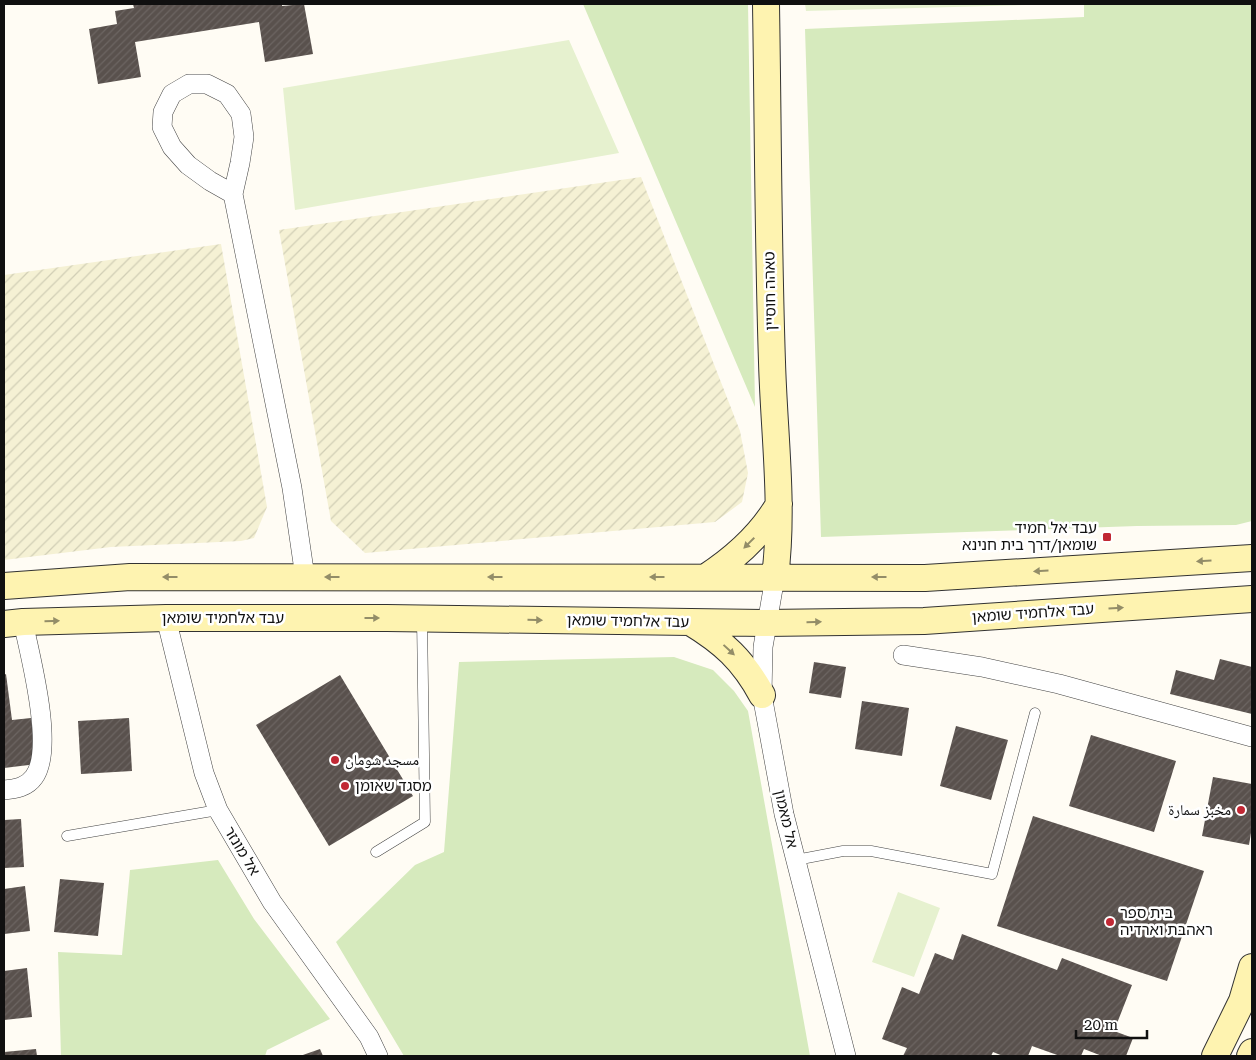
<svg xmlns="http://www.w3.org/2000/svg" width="1256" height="1060" font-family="'Roboto Serif','Noto Naskh Arabic','Noto Sans Hebrew',serif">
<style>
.farmland{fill:url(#farmland-furrows)}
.grass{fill:#d6eabd}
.pitch{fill:#e6f1cf}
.building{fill:url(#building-hatch)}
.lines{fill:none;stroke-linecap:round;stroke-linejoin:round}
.lane-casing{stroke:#434343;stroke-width:11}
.street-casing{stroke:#434343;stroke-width:20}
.secondary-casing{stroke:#323232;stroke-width:28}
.lane{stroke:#fff;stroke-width:10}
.street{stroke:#fff;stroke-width:19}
.secondary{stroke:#fef3b0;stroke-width:26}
.oneway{fill:#938d68}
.poi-dot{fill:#c12834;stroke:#fff;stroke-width:2}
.labels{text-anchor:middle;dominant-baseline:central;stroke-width:5;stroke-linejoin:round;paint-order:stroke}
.street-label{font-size:15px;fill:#101010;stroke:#fff}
.poi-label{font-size:15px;fill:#101010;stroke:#fff;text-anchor:start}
</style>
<defs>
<pattern id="farmland-furrows" width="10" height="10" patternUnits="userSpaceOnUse" patternTransform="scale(1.25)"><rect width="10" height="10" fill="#f5f1d4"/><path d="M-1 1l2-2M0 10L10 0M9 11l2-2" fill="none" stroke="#d1ceb5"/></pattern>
<pattern id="building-hatch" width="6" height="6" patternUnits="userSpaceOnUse" patternTransform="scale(1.25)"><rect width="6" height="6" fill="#59514d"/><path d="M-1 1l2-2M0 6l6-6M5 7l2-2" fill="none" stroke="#6c6562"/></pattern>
</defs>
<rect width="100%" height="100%" fill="#fffcf4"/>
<path class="farmland" d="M641 177 740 431 748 473 742 502 715 522 365 553 331 521 279 230Z
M221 244 267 507 254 538 241 541 111 547 4 560V275Z"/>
<path class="grass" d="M583 4H748L755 407Z
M1084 4H1252V521L1236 525 1137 526 821 537 805 29 1084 17Z
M674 657 713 670 734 691 748 711 810 1056H404L336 942 415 865 444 852 459 662Z
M218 860 254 919 330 1019 267 1050 265 1056H61L58 952 122 955 130 870Z"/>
<path class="pitch" d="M805 4H1067L806 11Z
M569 40 619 153 295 210 283 88Z
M898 892 940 908 914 977 872 962Z"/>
<path class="building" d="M133 4H282V6L304 4 313 54 265 62 259 22 135 42 141 77 98 84 89 29 117 24 115 11 134 8Z
M1220 659 1252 667V714L1170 694 1176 670 1214 680Z
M814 662 846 667 841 698 809 693Z
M6 674 12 720 31 718 37 764 4 768V675Z
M340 675 413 796 329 846 256 725Z
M862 701 909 708 902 756 855 749Z
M129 718 132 771 81 774 78 721Z
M956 726 1008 740 991 800 940 786Z
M1091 735 1176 761 1154 832 1069 806Z
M1213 777 1252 784V827L1249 845 1202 836Z
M1033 816 1204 871 1167 981 997 926Z
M21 819 24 867 4 868V820Z
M60 879 104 883 98 936 54 932Z
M25 886 30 931 4 934V889Z
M962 934 1057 970 1062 958 1132 985 1114 1031 1133 1038 1126 1056H1102L1084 1049 1081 1056H1060L1032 1046 1028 1056H1003L993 1052 991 1056H903L907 1048 882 1039 902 987 919 994 935 953 953 960Z
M27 968 32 1017 4 1020V971Z
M36 1049 37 1056H4V1052Z
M320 1049 323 1056H300Z"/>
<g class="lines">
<defs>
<path id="lane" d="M67 836 218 810
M376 852 425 822 422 619
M796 860 843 851H871L992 874 1035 713"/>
<path id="street" d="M233 194 210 181 188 165 172 147 162 127 163 112 172 94 189 84H207L227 94 241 114 244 137 240 163 233 194 292 488 305 577
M775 577 763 647 762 695 784 814 846 1056
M166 618 204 773 218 810 272 902 369 1037 378 1056
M903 655 982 667 1059 684 1252 737
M4 790C16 789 27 787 34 777 55 749 30 655 23 622"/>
<path id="secondary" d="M766 4C768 123 768 243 772 362 774 434 784 506 775 577
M706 577C735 558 761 535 779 504
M4 586 130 577 925 578 1252 558
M690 622C723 642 743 660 762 695
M4 624 23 622 166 618H387L765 623 924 621 1252 599
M1215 1056 1242 1001 1252 967
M1250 1056 1252 1052"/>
</defs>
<use href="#lane" class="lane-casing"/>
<use href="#street" class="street-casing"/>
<use href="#secondary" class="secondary-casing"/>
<use href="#lane" class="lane"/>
<use href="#street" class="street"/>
<use href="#secondary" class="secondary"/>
</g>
<defs><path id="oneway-solid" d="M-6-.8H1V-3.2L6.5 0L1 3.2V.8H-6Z" transform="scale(1.25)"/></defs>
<g class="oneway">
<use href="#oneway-solid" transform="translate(749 543) rotate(135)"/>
<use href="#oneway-solid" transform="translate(1204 561) rotate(177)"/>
<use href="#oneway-solid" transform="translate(1041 571) rotate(177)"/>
<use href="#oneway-solid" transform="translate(170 577) rotate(-180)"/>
<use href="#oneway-solid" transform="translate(332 577) rotate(180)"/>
<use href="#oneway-solid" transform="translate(495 577) rotate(-180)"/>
<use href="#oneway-solid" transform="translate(657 577) rotate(-180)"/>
<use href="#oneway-solid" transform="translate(879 577) rotate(-180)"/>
<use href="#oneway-solid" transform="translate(1116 608) rotate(-4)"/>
<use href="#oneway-solid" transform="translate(372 618)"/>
<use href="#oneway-solid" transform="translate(535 620) rotate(1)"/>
<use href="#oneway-solid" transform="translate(52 621) rotate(-1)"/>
<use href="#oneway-solid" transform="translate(814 622) rotate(-1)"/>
<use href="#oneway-solid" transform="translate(729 650) rotate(43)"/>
</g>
<g class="poi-dot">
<rect x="1102" y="532" width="10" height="10" rx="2.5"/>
<circle cx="335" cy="760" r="5"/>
<circle cx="345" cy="786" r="5"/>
<circle cx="1241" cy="810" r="5"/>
<circle cx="1110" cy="922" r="5"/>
</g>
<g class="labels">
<g class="street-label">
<text transform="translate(770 291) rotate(-91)">טאהה חוסיין</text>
<text transform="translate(1033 613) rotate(-4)">עבד אלחמיד שומאן</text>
<text x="223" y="618">עבד אלחמיד שומאן</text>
<text transform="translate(628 621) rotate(1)">עבד אלחמיד שומאן</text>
<text transform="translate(786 819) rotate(77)">אל מאמון</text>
<text transform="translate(242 851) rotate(59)">אל מונזר</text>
</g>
<g class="poi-label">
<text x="1097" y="528" text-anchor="end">עבד אל חמיד<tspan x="1097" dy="17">שומאן/דרך בית חנינא</tspan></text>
<text x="345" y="760">مسجد شومان</text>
<text x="355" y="786">מסגד שאומן</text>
<text x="1231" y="810" text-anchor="end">مخبز سمارة</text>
<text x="1120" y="913">בית ספר<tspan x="1120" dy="17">ראהבת וארדיה</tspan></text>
</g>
</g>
<rect width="1256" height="1060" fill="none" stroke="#101010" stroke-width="10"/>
<path d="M1076 1030v8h71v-8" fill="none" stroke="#101010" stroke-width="2.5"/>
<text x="1084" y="1030" font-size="15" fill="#101010" stroke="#ffffff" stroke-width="4" paint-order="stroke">20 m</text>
</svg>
